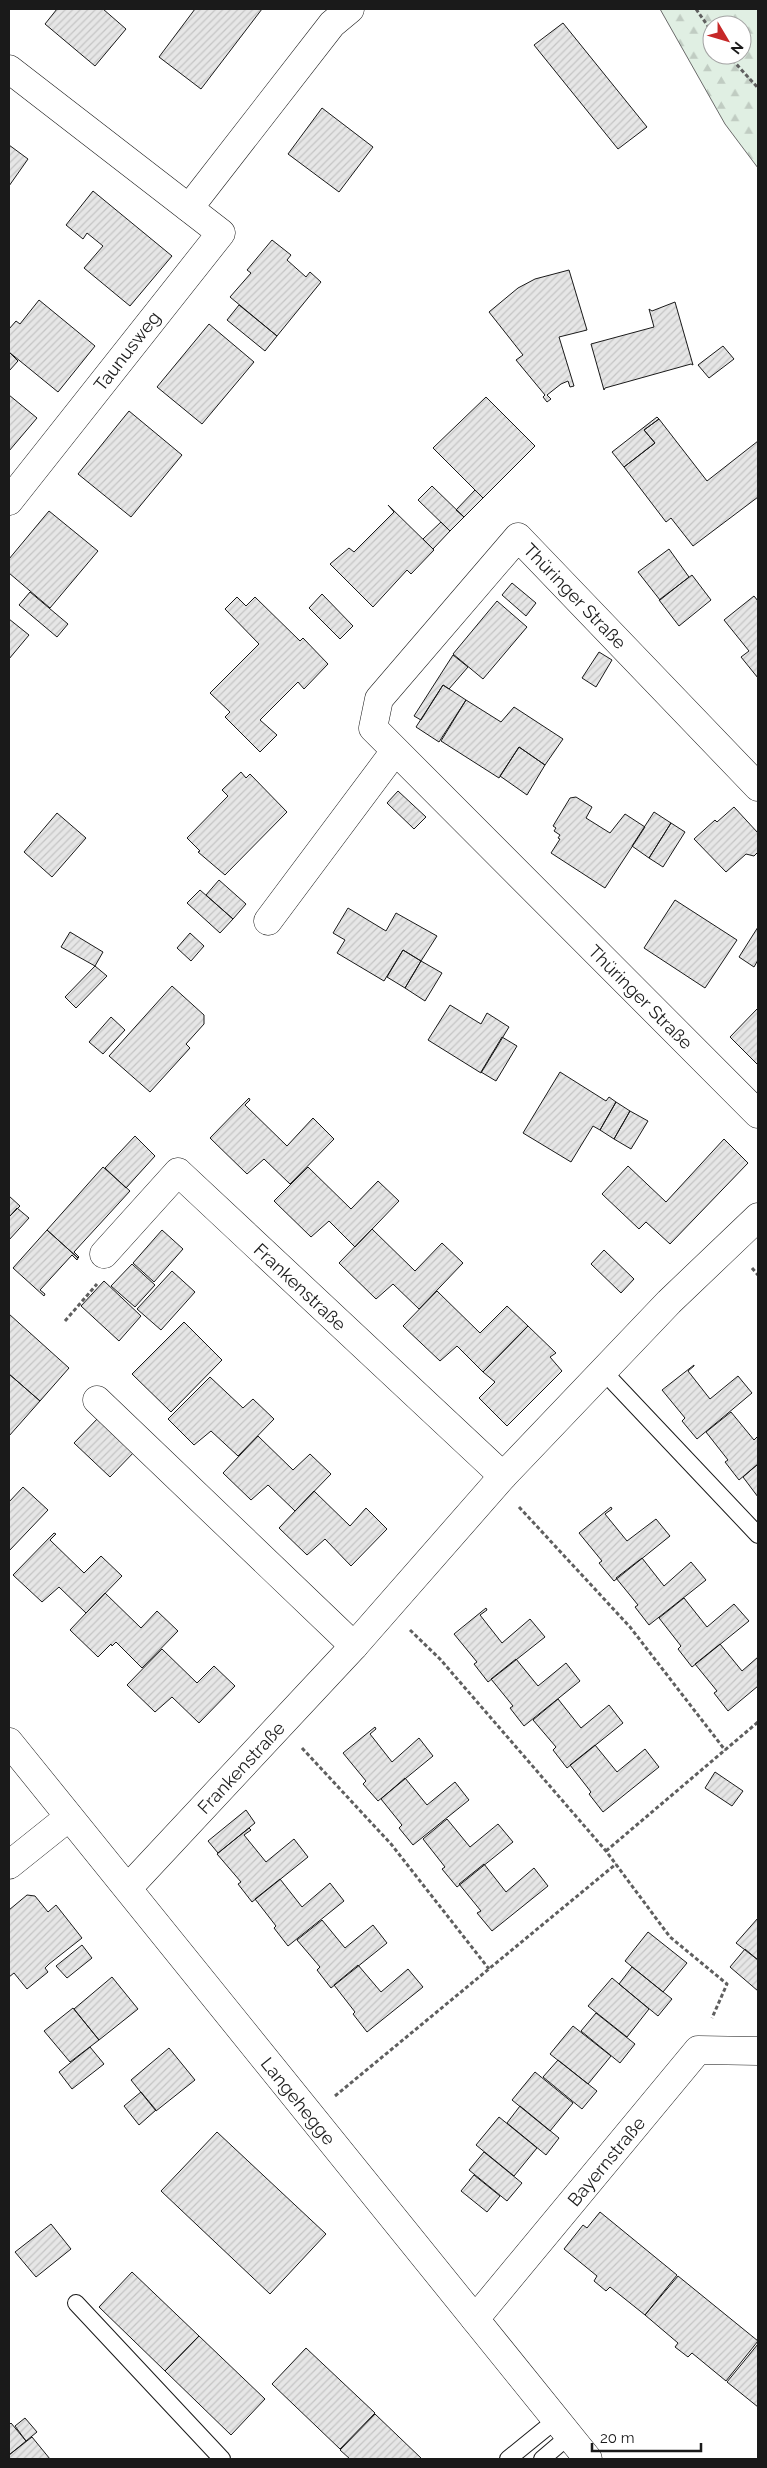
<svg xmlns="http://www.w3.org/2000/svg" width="767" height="2468" font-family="Raleway,sans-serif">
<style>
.forest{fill:url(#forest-firs);stroke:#6a6a6a;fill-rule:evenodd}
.building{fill:url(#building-hatch);stroke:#1a1a1a}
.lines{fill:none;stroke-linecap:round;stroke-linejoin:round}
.lane-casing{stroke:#1a1a1a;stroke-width:18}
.street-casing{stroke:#1a1a1a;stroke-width:29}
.secondary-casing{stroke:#1a1a1a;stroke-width:29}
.path{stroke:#5f5f5f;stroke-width:3;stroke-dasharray:4 2.5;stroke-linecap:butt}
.lane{stroke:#fff;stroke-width:16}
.street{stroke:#fff;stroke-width:28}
.secondary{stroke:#fff;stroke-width:28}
.labels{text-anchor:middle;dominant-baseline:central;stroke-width:4;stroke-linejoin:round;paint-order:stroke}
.street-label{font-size:18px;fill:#1a1a1a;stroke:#fff}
</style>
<defs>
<pattern id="forest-firs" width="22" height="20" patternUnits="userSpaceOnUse" patternTransform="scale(1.25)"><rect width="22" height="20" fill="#e0efe3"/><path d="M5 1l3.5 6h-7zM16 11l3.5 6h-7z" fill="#c0ccc2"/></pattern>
<pattern id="building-hatch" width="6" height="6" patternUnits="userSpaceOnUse" patternTransform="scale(1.25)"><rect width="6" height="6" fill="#e6e6e6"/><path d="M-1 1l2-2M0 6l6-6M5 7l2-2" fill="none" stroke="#c5c5c5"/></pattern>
</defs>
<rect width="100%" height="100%" fill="#fff"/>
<path class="forest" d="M660 9H758V168L725 124ZM712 25H742V55H712Z"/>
<path class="building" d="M57 9H103L126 29 95 66 45 24Z
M195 9H262L201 89 159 57Z
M563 23 647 127 618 149 534 45Z
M322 108 373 147 339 192 288 154Z
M9 145 28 159 9 186Z
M93 191 172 256 130 306 84 268 103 246 87 233 83 239 66 225Z
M272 240 291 255 287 260 306 277 310 272 321 282 277 336 230 297 251 273 247 270Z
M569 270 587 330 559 337 574 386 570 387 568 381 561 384 547 395 551 399 547 402 543 397 545 395 516 360 523 355 489 312 518 288 535 279Z
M39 300 95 346 58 392 9 352V329L16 321 20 324Z
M675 302 693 365 691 364 605 388 604 390 591 344 654 327 649 309 652 311Z
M239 305 277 336 265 351 227 320Z
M209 324 254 362 202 424 157 387Z
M723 346 734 359 709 378 698 365Z
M9 352 18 361 9 371Z
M9 395 37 418 9 451Z
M486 397 535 446 483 498 433 448Z
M129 411 182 455 131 517 78 474Z
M657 417 659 419 644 430 655 443 624 467 612 452Z
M659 419 707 481 758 441V497L693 546 671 518 666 522 624 467 655 443 644 430Z
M432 486 464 517 450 531 418 500Z
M475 490 483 498 464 517 456 510Z
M388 505 434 550 411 574 407 570 373 607 330 564 349 548 354 552 394 512Z
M49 511 98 551 50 608 9 573V559Z
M441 522 450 531 433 549 423 539Z
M669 549 689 577 660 600 638 572Z
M692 575 711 600 679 626 659 600Z
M512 583 536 603 526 616 502 595Z
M30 592 68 624 57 637 19 605Z
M322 594 353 626 340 639 309 608Z
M754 596 758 601V678L741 657 749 651 724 620Z
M237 597 246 606 255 597 300 641 303 638 328 664 304 689 298 682 260 720 277 735 260 752 225 717 230 712 210 693 259 644 225 609Z
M497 601 527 627 483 679 453 654Z
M9 619 29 635 9 659Z
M599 652 612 660 596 687 582 678Z
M453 655 468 667 449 689 443 685 421 720 414 716Z
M443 685 466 700 439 742 416 727Z
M466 700 501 722 514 707 563 739 545 765 519 747 499 778 441 741Z
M519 747 545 765 527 795 500 776Z
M241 772 246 778 250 774 287 812 225 875 198 852 200 851 187 838 228 796 222 790Z
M398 791 426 817 414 829 387 803Z
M576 797 592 807 586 818 610 833 625 814 645 827 605 888 551 853 560 839 558 838 560 835 554 831 556 828 553 826 570 798Z
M734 807 758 833V852L754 856 746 854 726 872 694 839 715 820 717 822Z
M654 812 671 823 649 858 632 846Z
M57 813 86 838 52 877 24 852Z
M671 823 685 832 663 867 649 858Z
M219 880 246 904 233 919 206 895Z
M200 890 233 919 220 933 187 903Z
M675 900 737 940 705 988 644 948Z
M348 908 386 931 396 913 437 936 421 961 403 950 384 981 337 953 345 940 333 933Z
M758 927V960L754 967 739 957Z
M70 932 103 952 95 966 61 947Z
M190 933 204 946 191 961 177 948Z
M403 950 421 961 405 988 387 977Z
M421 961 442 973 425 1001 405 988Z
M95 966 107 976 76 1008 65 997Z
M172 986 204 1015V1024L186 1044 190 1048 150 1092 109 1056Z
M450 1005 481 1024 487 1013 509 1027 481 1073 428 1040Z
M757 1009 758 1010V1065L730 1037Z
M111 1017 125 1030 103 1054 89 1042Z
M502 1037 517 1046 496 1081 481 1072Z
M560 1072 606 1101 609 1097 616 1102 600 1130 593 1126 571 1162 523 1133Z
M249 1098 250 1100 245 1105 287 1146 313 1118 334 1139 290 1184 264 1159 247 1174 210 1138Z
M616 1102 630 1111 614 1139 600 1130Z
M630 1111 648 1121 631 1149 614 1139Z
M135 1136 155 1156 126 1188 105 1168Z
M724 1139 748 1163 670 1244 646 1222 639 1229 602 1194 628 1166 666 1202Z
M103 1167 130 1191 74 1252 79 1257 78 1258 47 1230Z
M308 1167 351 1209 378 1181 399 1201 355 1247 329 1221 311 1237 274 1201Z
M9 1196 20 1206 9 1217Z
M17 1208 29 1218 9 1240V1217Z
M372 1229 415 1271 442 1243 463 1263 419 1309 393 1284 376 1299 339 1263Z
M47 1230 78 1258 77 1260 72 1255 40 1290 45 1294 44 1296 13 1268Z
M162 1230 183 1249 154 1282 133 1263Z
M604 1250 634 1279 621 1293 591 1264Z
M132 1264 155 1285 135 1307 111 1286Z
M172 1271 195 1292 161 1330 137 1309Z
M104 1281 141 1316 119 1341 81 1306Z
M437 1291 480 1333 507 1306 528 1326 483 1372 457 1346 440 1361 403 1326Z
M9 1314 69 1368 40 1401 9 1374Z
M184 1322 222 1360 171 1412 132 1374Z
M528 1326 556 1353 550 1357 562 1371 507 1426 479 1398 495 1382 483 1372Z
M694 1365V1366L688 1371 710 1399 738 1376 752 1393 697 1439 682 1421 685 1418 662 1390Z
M9 1374 40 1401 9 1436Z
M210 1377 243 1408 253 1399 274 1419 238 1456 211 1431 194 1445 168 1419Z
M731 1412 754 1440 758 1436V1464L739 1480 725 1462 728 1460 706 1432Z
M100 1416 136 1450 110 1477 74 1443Z
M258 1436 293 1470 310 1454 331 1474 295 1511 268 1485 251 1500 223 1473Z
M758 1464V1497L743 1477Z
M23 1487 48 1510 9 1551V1502Z
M314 1491 350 1526 366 1508 387 1529 351 1566 325 1539 307 1555 279 1528Z
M611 1507 612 1509 605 1514 627 1541 656 1519 670 1536 614 1581 599 1563 602 1561 579 1533Z
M54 1533 56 1534 50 1540 84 1573 101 1556 122 1576 86 1613 59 1587 42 1602 13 1575Z
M642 1558 664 1586 691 1562 706 1580 649 1625 635 1607 638 1605 616 1578Z
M105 1593 141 1628 157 1611 178 1631 142 1668 116 1642 112 1646 111 1644 98 1657 70 1630Z
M684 1598 707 1627 734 1604 749 1621 692 1667 678 1649 681 1646 659 1618Z
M486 1608 487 1610 480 1615 502 1643 530 1619 545 1637 488 1682 474 1664 477 1662 454 1634Z
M720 1644 742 1671 758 1657V1686L728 1711 714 1693 717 1691 695 1664Z
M162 1649 197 1683 214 1666 235 1686 199 1723 172 1697 155 1712 127 1685Z
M516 1659 538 1686 566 1663 580 1681 524 1726 510 1708 513 1706 491 1679Z
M558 1699 581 1728 609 1705 623 1723 567 1768 553 1750 556 1747 533 1720Z
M375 1727 376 1729 370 1734 392 1762 419 1738 433 1756 378 1801 363 1784 366 1781 343 1753Z
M595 1745 617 1772 645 1749 659 1767 603 1812 589 1794 591 1792 570 1765Z
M715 1772 743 1791 732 1806 705 1788Z
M405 1778 427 1805 455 1782 469 1800 413 1845 399 1828 402 1825 381 1799Z
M246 1810 255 1823 218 1853 208 1841Z
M447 1819 470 1847 498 1824 513 1842 457 1887 442 1869 445 1867 423 1839Z
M249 1828 251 1830 244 1835 266 1862 294 1839 308 1857 252 1902 238 1884 241 1882 217 1854Z
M484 1864 506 1892 534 1868 548 1886 492 1931 477 1913 481 1911 459 1884Z
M280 1879 302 1907 330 1883 344 1901 288 1946 274 1928 276 1926 255 1899Z
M27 1895 35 1896 48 1912 56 1905 82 1938 49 1964 45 1968 48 1972 27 1989 14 1973 9 1977V1910Z
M758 1918V1960L736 1943Z
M322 1920 345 1948 373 1925 387 1943 331 1988 317 1970 320 1967 297 1940Z
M648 1932 687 1963 663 1992 625 1961Z
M82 1945 92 1958 67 1978 56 1966Z
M745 1949 758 1960V1991L730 1967Z
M358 1965 381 1992 408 1969 423 1987 367 2032 353 2014 355 2012 334 1985Z
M632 1967 672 1999 658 2016 619 1984Z
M112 1977 138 2009 99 2040 74 2009Z
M612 1978 649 2009 627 2037 588 2006Z
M73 2008 99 2040 70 2062 44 2031Z
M596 2013 635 2044 620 2063 581 2031Z
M573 2026 611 2056 588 2084 550 2054Z
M90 2047 104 2064 72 2089 59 2072Z
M169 2048 195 2080 156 2111 131 2080Z
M558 2060 597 2091 582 2109 543 2077Z
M535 2072 573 2103 550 2131 512 2100Z
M141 2092 156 2110 139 2125 124 2106Z
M520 2106 559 2138 546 2155 507 2123Z
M499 2117 537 2148 514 2176 476 2145Z
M217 2132 326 2234 270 2294 161 2191Z
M484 2152 522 2183 507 2201 469 2170Z
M474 2175 500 2196 487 2212 461 2191Z
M600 2212 677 2275 645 2315 610 2287 606 2291 594 2281 597 2276 564 2249 583 2225 587 2228Z
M51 2224 71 2249 36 2277 15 2252Z
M132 2272 199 2336 165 2371 99 2307Z
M678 2276 758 2341 726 2381 692 2353 688 2357 675 2347 678 2343 645 2315Z
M199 2336 265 2399 231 2435 165 2371Z
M758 2344V2407L727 2382Z
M306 2348 375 2413 340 2449 272 2384Z
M375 2414 422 2459H350L340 2450Z
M25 2418 37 2432 26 2441 15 2426Z
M11 2423 26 2441 9 2455V2425Z
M32 2437 50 2459H9V2455Z"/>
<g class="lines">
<defs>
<path id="lane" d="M603 1371 758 1535
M76 2303 222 2459
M508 2459 556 2420
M542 2459 569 2436"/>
<g id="street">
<path d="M9 69 221 233 9 501"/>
<path d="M189 208 332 24 350 9"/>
<path id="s1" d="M758 787 518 537 379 699 373 728 758 1114"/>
<path d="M268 921 395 751"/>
<path id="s2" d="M104 1254 178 1172 503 1476"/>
<path d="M97 1400 354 1646"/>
<path d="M9 1865 69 1817"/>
<path id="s3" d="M128 1888 354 1646 503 1476 669 1302 758 1217"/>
<path id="s4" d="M475 2319 698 2050 758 2051"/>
</g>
<g id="secondary">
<path id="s5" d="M9 1742 588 2459"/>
</g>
</defs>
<use href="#lane" class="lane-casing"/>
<use href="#street" class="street-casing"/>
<use href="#secondary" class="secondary-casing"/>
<path class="path" d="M696 9 712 32
M728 55 758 88
M752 1268 758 1275
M65 1321 97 1284
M519 1507 630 1627 725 1750
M410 1630 440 1659 606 1851 670 1937 727 1984 712 2018
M302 1748 391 1844 489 1969
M606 1851 758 1722
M335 2096 616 1864"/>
<use href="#lane" class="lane"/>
<use href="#street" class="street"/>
<use href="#secondary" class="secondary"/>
</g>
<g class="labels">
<g class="street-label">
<text transform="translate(127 351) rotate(-52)">Taunusweg</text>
<text transform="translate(575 596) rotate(46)">Thüringer Straße</text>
<text stroke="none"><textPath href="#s1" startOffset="969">Thüringer Straße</textPath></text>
<text stroke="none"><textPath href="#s2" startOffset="278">Frankenstraße</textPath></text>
<text stroke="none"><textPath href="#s3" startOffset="165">Frankenstraße</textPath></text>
<text stroke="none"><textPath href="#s5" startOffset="461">Langehegge</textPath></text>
<text stroke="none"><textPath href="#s4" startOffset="205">Bayernstraße</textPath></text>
</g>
</g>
<rect width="767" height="2468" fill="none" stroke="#1a1a1a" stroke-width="20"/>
<g transform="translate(727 40) rotate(128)"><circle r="24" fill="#ffffff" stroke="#a3a3a3"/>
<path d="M0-4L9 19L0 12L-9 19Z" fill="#c62828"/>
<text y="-8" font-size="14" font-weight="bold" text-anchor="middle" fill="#1a1a1a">N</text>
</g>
<path d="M592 2443v8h109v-8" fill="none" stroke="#1a1a1a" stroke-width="2.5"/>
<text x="600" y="2443" font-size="15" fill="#1a1a1a" stroke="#ffffff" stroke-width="4" paint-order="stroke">20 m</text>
</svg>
